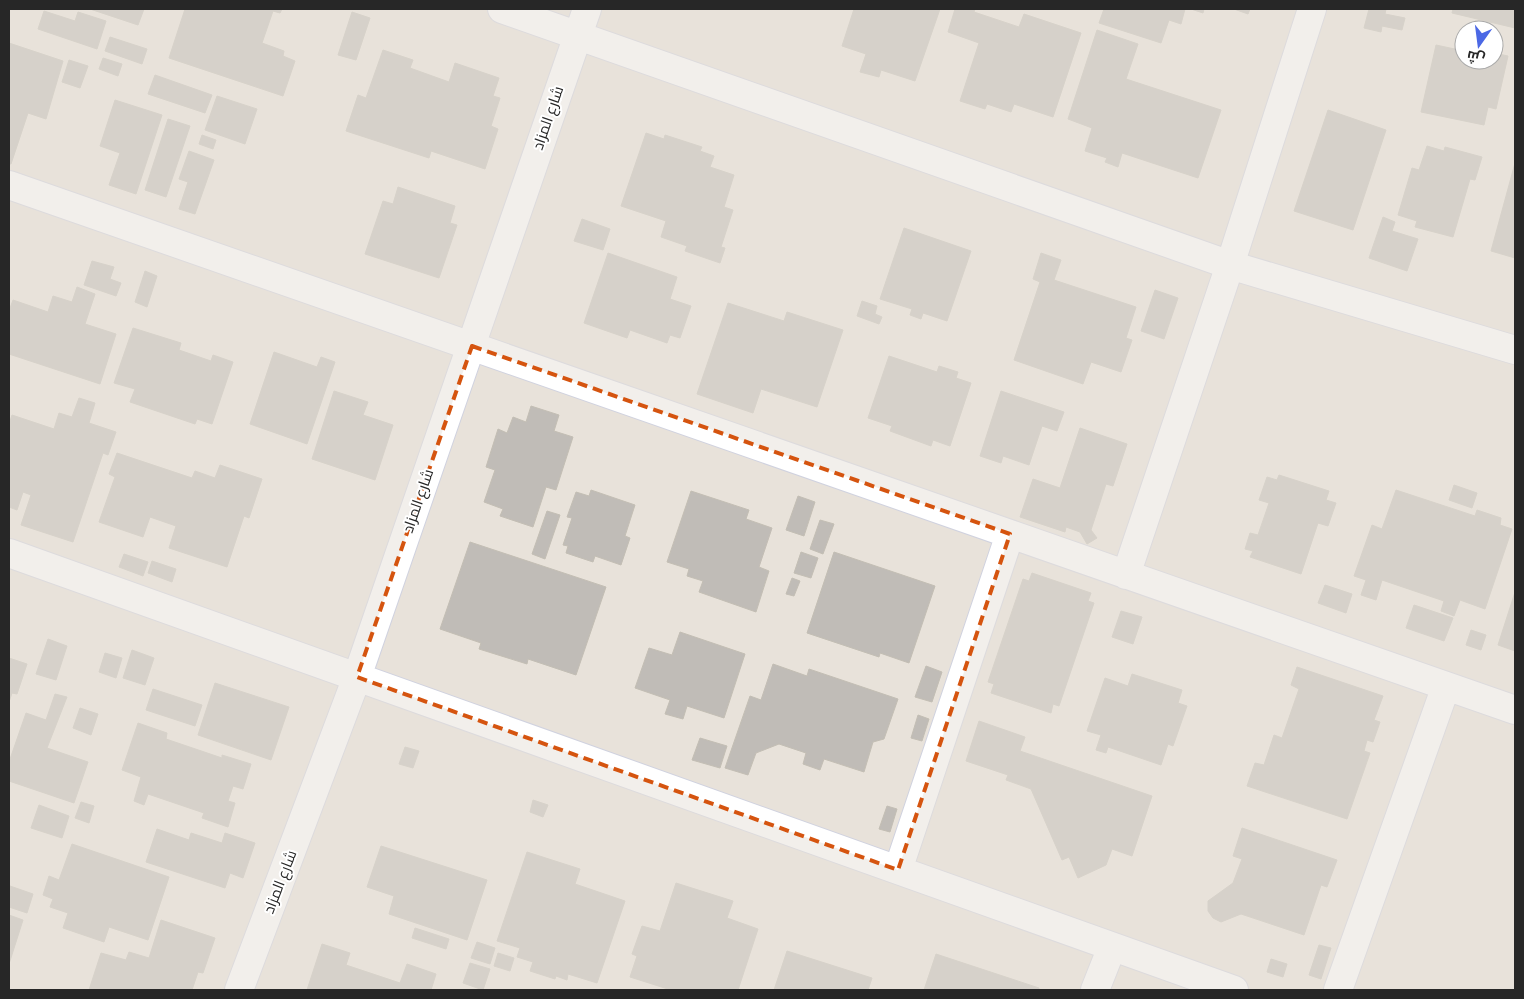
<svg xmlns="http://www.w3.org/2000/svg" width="1524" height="999" font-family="Signika,Cairo,sans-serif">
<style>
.building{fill:#c0bcb7;stroke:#c3beb4}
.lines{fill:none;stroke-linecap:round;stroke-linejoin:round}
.minor-casing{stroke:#d0d2df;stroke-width:30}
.minor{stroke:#fff;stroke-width:28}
.marked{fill:none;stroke:#d5540f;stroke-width:4;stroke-dasharray:10 6;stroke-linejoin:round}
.labels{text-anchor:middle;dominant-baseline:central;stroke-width:4;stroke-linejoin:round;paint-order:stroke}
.street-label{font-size:15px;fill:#272727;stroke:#fff}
</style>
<rect width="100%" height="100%" fill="#e8e2da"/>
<path class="building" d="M90 9H144L138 25Z
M185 9H282L280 13 273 11 262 43 284 51 283 56 295 61 283 96 169 58Z
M854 9H940L915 81 881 70 879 77 860 72 866 54 842 46Z
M955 9H975L974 12 1019 27 1024 14 1081 33 1053 117 1014 104 1011 112 987 104 985 109 960 101 979 43 948 32Z
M1104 9H1185L1181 24 1169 20 1161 43 1099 23Z
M1191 9H1204L1203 13Z
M1234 9H1250L1248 14Z
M1369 9H1386L1385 14 1405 18 1402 30 1382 26 1381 32 1364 28Z
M1453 9H1515V28L1452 13Z
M44 11 75 21 78 12 106 21 97 49 38 29Z
M352 12 370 18 356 60 338 55Z
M1097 30 1138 44 1126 79 1221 110 1198 178 1122 153 1118 167 1105 162 1107 158 1085 151 1092 128 1068 119Z
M110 37 147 49 142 64 105 51Z
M9 43 63 61 46 119 28 113 11 164H9Z
M1436 45 1464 51V60H1494V53L1508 56 1496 109 1488 107 1484 125 1421 112Z
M383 50 413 60 410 68 449 82 455 63 499 78 493 96 500 98 491 126 498 129 485 169 431 151 429 158 346 131 358 95 366 98Z
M103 58 122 64 118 76 99 69Z
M69 60 88 66 80 88 62 82Z
M155 75 212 95 205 113 148 94Z
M217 96 257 109 245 144 205 130Z
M115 100 162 115 136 194 109 185 120 153 100 146Z
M1328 110 1386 130 1353 230 1294 211Z
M168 119 190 126 166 197 145 190Z
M646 133 664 139 665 135 702 147 700 151 714 156 710 167 734 175 724 207 733 210 721 247 725 248 720 263 685 251 687 246 661 237 666 221 621 206Z
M202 135 216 140 213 149 199 144Z
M1427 146 1444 151 1445 147 1482 157 1475 180 1470 179 1453 237 1415 227 1417 221 1398 215 1412 168 1419 170Z
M189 151 214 160 195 214 179 209 188 182 179 179Z
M1515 163V258L1491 251Z
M398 187 455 206 450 223 457 225 439 278 365 254 383 201 393 204Z
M1383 217 1395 222 1392 231 1418 239 1407 271 1369 258Z
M582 219 610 229 603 250 574 241Z
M904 228 971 251 947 321 923 313 921 319 910 315 912 309 880 299Z
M608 253 677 277 670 299 691 306 680 338 670 335 667 343 630 330 627 338 584 323Z
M1041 253 1061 260 1054 280 1136 307 1126 338 1132 340 1121 372 1091 362 1083 384 1014 360 1040 282 1033 279Z
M92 261 114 267 110 279 121 283 116 296 84 285Z
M145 271 157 276 147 307 135 302Z
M77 287 95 294 85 324 116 334 100 384 9 354V311L13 300 48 312 53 296 72 302Z
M1155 290 1178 298 1164 339 1141 331Z
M862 301 877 306 875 314 882 317 879 324 857 316Z
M728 303 784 321 787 312 843 330 817 407 761 389 753 413 697 394Z
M133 328 181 343 179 350 211 361 213 355 233 362 212 424 197 419 195 424 130 402 135 389 114 383Z
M274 352 317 367 321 357 335 362 307 444 250 424Z
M889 356 937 372 939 366 958 372 956 378 971 383 950 446 933 440 931 446 890 431 892 426 868 418Z
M334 391 368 402 363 415 393 425 375 480 312 459Z
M1001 391 1064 412 1057 431 1042 426 1029 465 1003 456 1001 463 980 456Z
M79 398 95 403 89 423 116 432 108 455 103 453 73 542 21 525 31 495 23 492 17 510 9 507V424L12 415 54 429 59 413 72 417Z
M531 406 559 415 554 431 573 437 556 490 546 487 533 527 500 516 503 509 484 502 495 470 486 467 498 429 507 433 513 417 526 422Z
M1080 428 1127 444 1113 486 1106 484 1091 530 1097 538 1087 544 1080 532 1066 527 1065 532 1020 517 1033 479 1060 488Z
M117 453 192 478 195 471 215 478 220 465 262 479 249 518 244 516 227 567 169 548 176 526 150 517 143 537 99 522 115 477 109 474Z
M1279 475 1329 491 1326 500 1336 503 1328 526 1318 523 1301 574 1250 557 1253 551 1245 549 1250 533 1258 535 1269 503 1259 500 1267 477 1277 480Z
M1454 485 1477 493 1472 508 1449 500Z
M591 490 635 505 625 536 630 538 621 565 595 556 593 562 566 553 568 546 563 545 572 518 567 517 576 492 589 496Z
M1396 490 1475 516 1477 510 1501 518 1500 525 1512 529 1485 609 1460 600 1454 616 1441 611 1444 601 1382 580 1376 600 1361 595 1366 580 1354 576 1372 525 1382 529Z
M691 491 749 510 746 519 772 528 759 567 769 571 756 612 699 592 703 581 687 576 689 569 667 562Z
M798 496 815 502 804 536 786 530Z
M547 511 560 515 545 559 532 554Z
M820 520 834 524 823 554 810 549Z
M470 542 606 587 576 675 528 659 527 664 479 649 481 643 440 629Z
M801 552 818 558 811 578 794 573Z
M834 552 935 586 909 663 880 653 879 657 807 633Z
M124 554 148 562 143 576 119 567Z
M152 561 176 569 172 582 148 573Z
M1032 573 1091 593 1088 601 1094 603 1059 706 1053 704 1051 713 991 693 994 684 988 682 1023 579 1029 581Z
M792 578 800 581 794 596 786 594Z
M1325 585 1352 594 1346 613 1318 603Z
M1515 592V651L1498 645Z
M1414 605 1453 618 1444 641 1406 628Z
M1121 611 1142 617 1133 644 1112 637Z
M1471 630 1486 635 1481 650 1466 645Z
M680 632 745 654 724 718 687 706 683 719 665 714 670 700 635 688 649 648 672 655Z
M48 639 67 646 56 680 36 674Z
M132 650 154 658 145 685 123 678Z
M105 653 122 658 116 678 99 672Z
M9 658 27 664 17 694 12 693 9 702Z
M773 664 807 676 809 669 898 699 884 739 873 742 864 772 824 759 820 770 803 764 806 753 779 744 756 753 748 775 725 768 750 696 761 700Z
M926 666 942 672 932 702 915 697Z
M1297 667 1383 696 1374 720 1380 722 1373 742 1367 740 1364 751 1370 753 1347 819 1247 786 1255 763 1264 765 1274 735 1282 738 1299 689 1291 685Z
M1132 674 1182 690 1178 703 1187 706 1173 746 1168 744 1161 765 1108 747 1106 753 1096 750 1101 735 1087 731 1105 678 1128 686Z
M215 683 289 707 271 760 198 735Z
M153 689 202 705 195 726 146 710Z
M55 694 67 697 47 748 88 762 74 803 9 781V762L26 713 46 720Z
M80 708 98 714 91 735 73 728Z
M918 715 929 719 922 741 911 738Z
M979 721 1025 737 1020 751 1152 796 1132 856 1112 849 1106 865 1078 878 1069 857 1062 860 1031 789 1006 780 1008 775 966 761Z
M138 723 167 733 166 739 222 758V755L251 764 243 789 233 786 228 801 235 803 228 827 202 818 204 813 148 794 144 805 134 801 141 777 122 770Z
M700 738 727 746 720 768 692 760Z
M405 747 419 751 413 768 399 764Z
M533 800 548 805 543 817 530 812Z
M81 802 94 806 89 823 75 818Z
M39 805 69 816 62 838 31 828Z
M887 806 897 809 890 832 879 829Z
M1242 828 1337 860 1327 887 1321 885 1304 935 1241 914 1221 922 1213 918 1208 911V901L1233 883 1242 859 1233 856Z
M157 829 189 840 191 833 222 843 225 833 255 843 243 878 230 873 225 888 146 862Z
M72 844 169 877 148 940 109 927 104 942 63 928 68 913 50 907 53 899 43 895 49 876 59 880Z
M381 846 487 880 467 940 389 914 394 896 367 887Z
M527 852 580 869 575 884 625 901 597 983 568 974 567 980 556 976 555 979 530 971 533 962 517 957 520 948 497 941Z
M676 883 733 901 727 918 758 929 738 990H671L630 977 637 956 632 954 642 926 660 931Z
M10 886 33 894 27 913 9 907Z
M9 915 23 920 9 964Z
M161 920 215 938 203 973 198 972 192 990H89L101 953 126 960 129 952 149 958Z
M415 928 449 939 446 949 412 938Z
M477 942 495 948 490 964 471 958Z
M322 944 350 953 346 965 400 983 407 964 436 974 431 990H307Z
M1319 945 1331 948 1321 979 1309 975Z
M787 951 872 978 868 990H774Z
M498 953 514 958 510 971 494 966Z
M936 954 1039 988V990H924Z
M1271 959 1287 964 1283 977 1267 972Z
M470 963 490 969 483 990 463 983Z"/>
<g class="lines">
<defs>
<path id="minor" d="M502 9 1230 265 1515 350
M9 185 1515 710
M9 553 1234 990
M1126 575 1230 265 1312 9
M898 870 1010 534
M239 990 357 677 587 9
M1095 990 1112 947
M1338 990 1446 686"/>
</defs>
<use href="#minor" class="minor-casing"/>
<use href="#minor" class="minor"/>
</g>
<path d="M0 0H1524V999H0ZM472 346 1010 534 898 870 357 677Z" fill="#e8e2da" fill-opacity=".55" fill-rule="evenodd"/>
<path class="marked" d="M472 346 1010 534 898 870 357 677Z"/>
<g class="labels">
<g class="street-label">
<text transform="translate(548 118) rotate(-71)">شارع المزاد</text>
<text transform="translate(418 501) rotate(-71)">شارع المزاد</text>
<text transform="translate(280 882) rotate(-69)">شارع المزاد</text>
</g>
</g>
<rect width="1524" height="999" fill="none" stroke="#272727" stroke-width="20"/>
<g transform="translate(1479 45) rotate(194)"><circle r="24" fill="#ffffff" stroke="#a9a9a9"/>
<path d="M0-4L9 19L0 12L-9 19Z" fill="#4b68e5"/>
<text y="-8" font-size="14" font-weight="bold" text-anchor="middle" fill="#272727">ش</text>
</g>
</svg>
